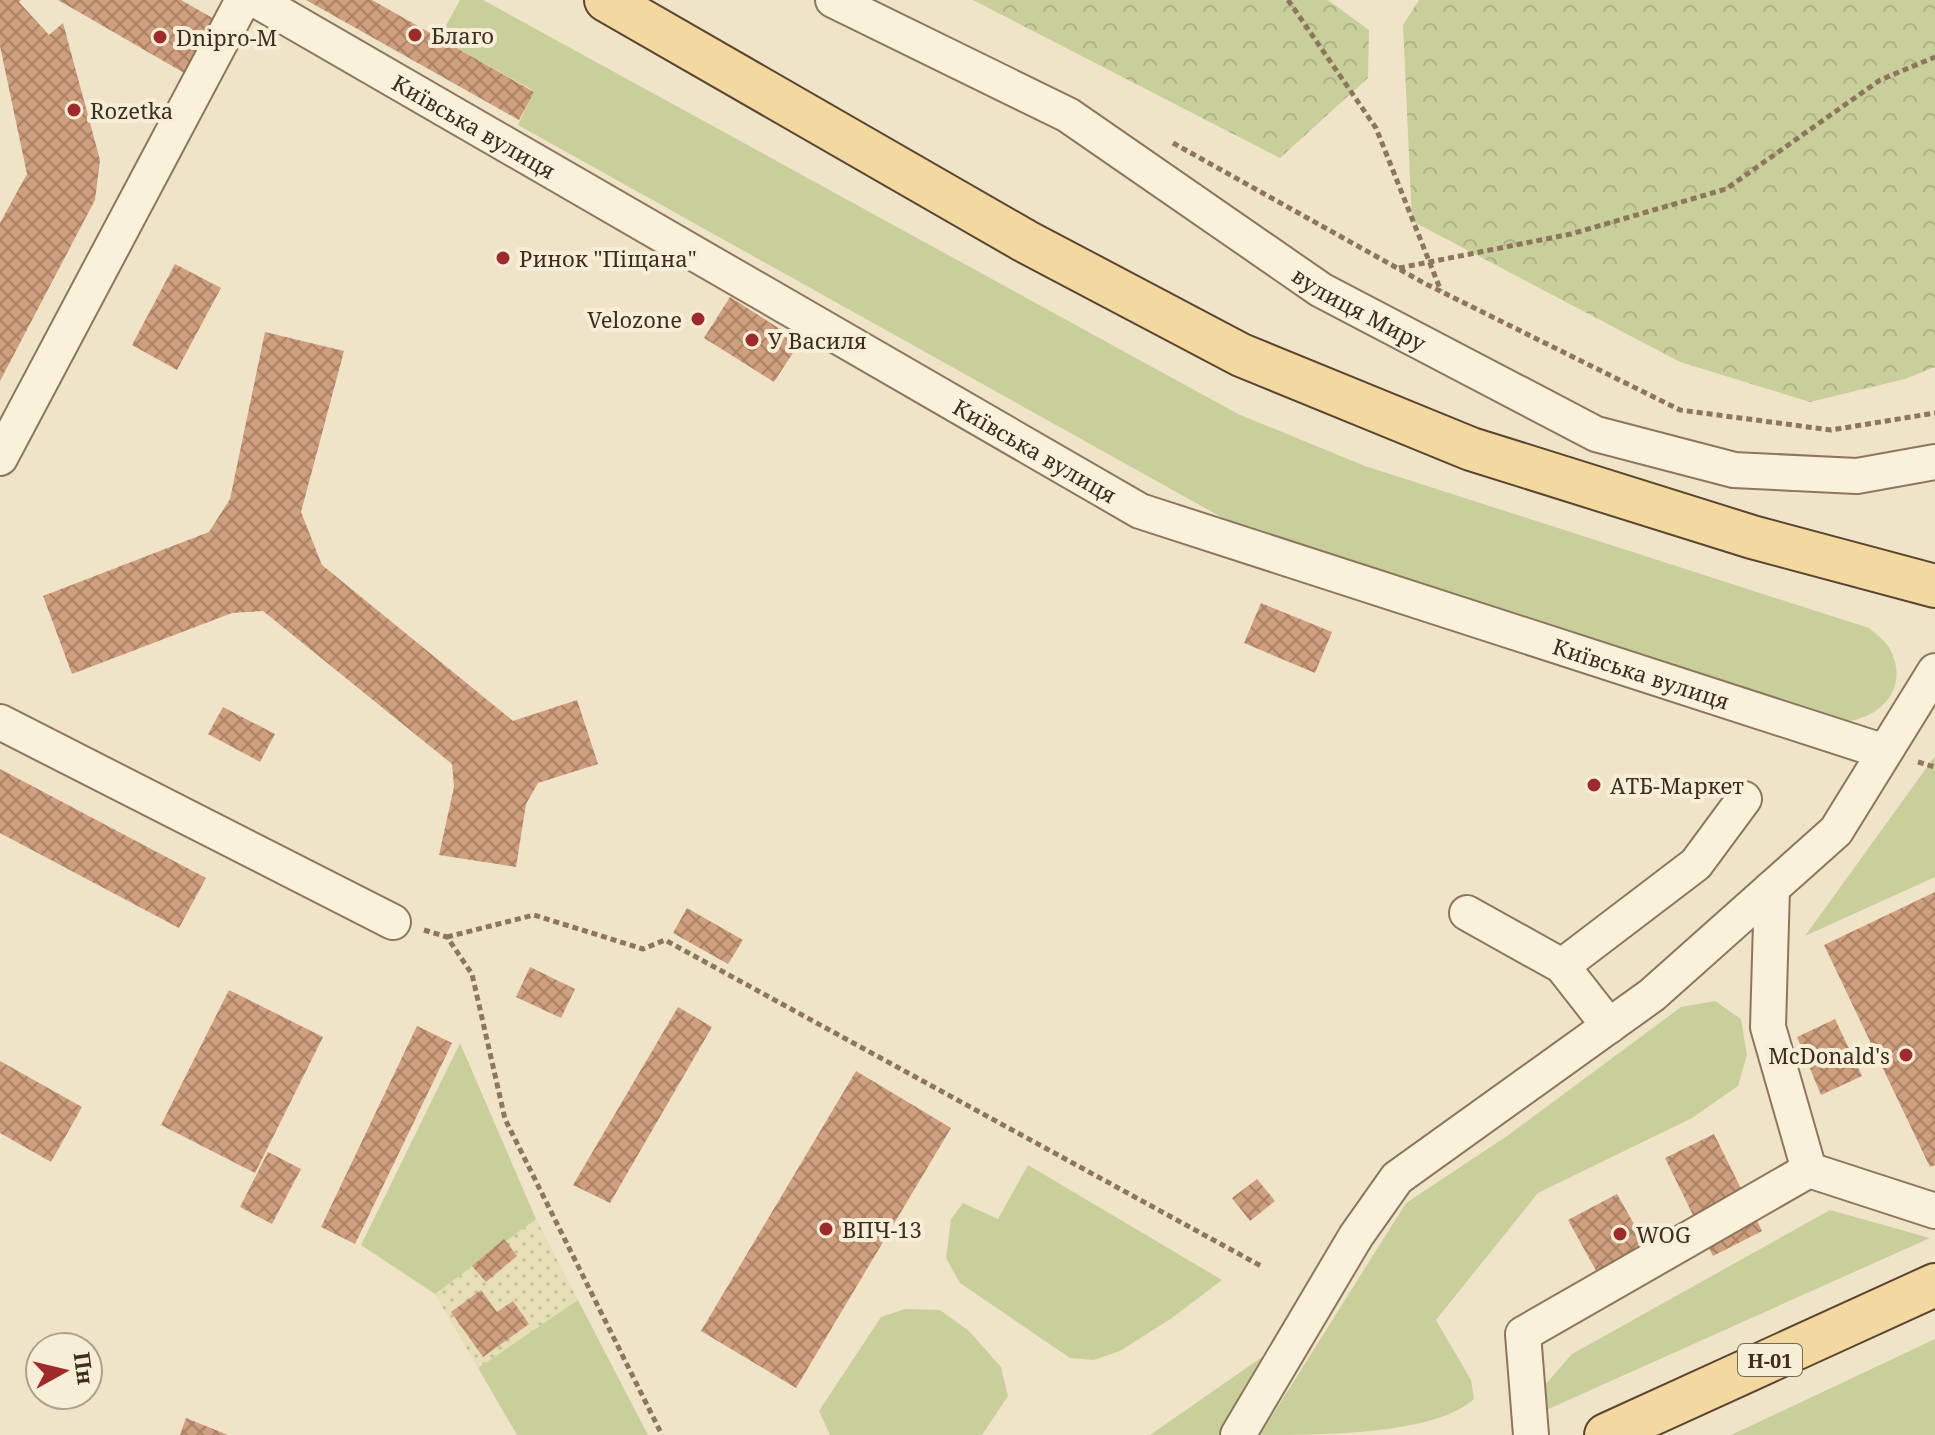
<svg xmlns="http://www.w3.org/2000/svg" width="1935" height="1435" font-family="'Noto Serif',serif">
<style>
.farmland{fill:url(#farmland-dots)}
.green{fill:#c9cf9b}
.forest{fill:url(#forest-crowns)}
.building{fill:url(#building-cross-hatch)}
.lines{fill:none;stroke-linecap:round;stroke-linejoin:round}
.minor-casing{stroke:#8d765c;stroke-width:38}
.major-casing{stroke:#5b4430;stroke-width:46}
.path{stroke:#8d765c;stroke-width:5;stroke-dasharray:6 4;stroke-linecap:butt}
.minor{stroke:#faf1dc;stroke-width:34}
.major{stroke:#f3d9a0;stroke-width:42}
.poi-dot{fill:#9e2a2b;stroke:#f7eed8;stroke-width:3}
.labels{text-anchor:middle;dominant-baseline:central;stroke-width:8;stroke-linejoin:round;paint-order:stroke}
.shield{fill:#f7eed8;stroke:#756857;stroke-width:2}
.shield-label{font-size:20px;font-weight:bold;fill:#3d2e20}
.poi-label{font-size:22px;fill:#3d2e20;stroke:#f7eed8;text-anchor:start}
.street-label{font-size:22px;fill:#3d2e20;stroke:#f7eed8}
</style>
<defs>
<pattern id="farmland-dots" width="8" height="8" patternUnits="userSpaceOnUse" patternTransform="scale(2)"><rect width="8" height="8" fill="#e6deb5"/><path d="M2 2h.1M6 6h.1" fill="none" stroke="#c6bf9b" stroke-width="1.8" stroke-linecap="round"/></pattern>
<pattern id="forest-crowns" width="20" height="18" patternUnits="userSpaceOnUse" patternTransform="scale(2)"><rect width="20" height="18" fill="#c9cf9b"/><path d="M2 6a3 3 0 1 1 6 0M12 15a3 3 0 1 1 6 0" fill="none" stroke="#aeb285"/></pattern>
<pattern id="building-cross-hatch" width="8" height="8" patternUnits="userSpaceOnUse" patternTransform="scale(2)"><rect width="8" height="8" fill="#cf9f7d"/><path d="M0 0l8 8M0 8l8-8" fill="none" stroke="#a98266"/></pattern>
</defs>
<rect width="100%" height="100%" fill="#f0e4c8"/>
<path class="farmland" d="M536 1219 578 1300 478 1368 435 1294Z"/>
<path class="green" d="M460 0H483L1238 414 1365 466 1869 628C1876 634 1888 643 1891 651 1911 693 1874 723 1835 722L1239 527 518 125 534 91 439 38Z
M1935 756V877L1805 936Z
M1715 1001 1741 1019 1747 1055 1738 1086 1692 1118 1538 1193 1436 1320 1471 1380 1474 1399C1435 1435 1320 1435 1260 1435L1406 1203 1507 1136 1681 1007Z
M460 1043 536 1219 435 1294 361 1245Z
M1028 1165 1222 1280 1172 1318 1120 1351 1094 1360 1070 1358 960 1283 946 1258 951 1219 963 1203 998 1219Z
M1830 1210 1930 1238 1544 1411 1545 1385 1572 1354Z
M578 1300 648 1435H517L478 1368Z
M905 1309 940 1310 969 1331 1001 1367 1008 1396 982 1435H830L819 1411 881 1317Z
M1935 1339V1435H1731Z
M1265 1355 1222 1435H1150Z"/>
<path class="forest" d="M973 0H1328L1369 30 1368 78 1280 158Z
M1419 0H1935V367L1905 379 1810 402 1680 362 1412 221 1403 25Z"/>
<path class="building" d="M0 0H21L19 2 49 35 63 23 100 160 95 200 0 381V223L27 174 0 46Z
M58 0H181L216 20 186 74Z
M306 0H372L534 92 519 120Z
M175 264 221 288 177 370 132 345Z
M730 297 800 342 774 382 704 338Z
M265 332 344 351 301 512 322 565 513 721 577 700 598 764 538 783 526 804 516 867 439 855 454 787 452 764 263 611 232 613 72 674 43 596 209 532 230 499Z
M1261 603 1332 632 1315 673 1244 643Z
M223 707 275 734 260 762 208 734Z
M0 769 206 878 179 928 0 833Z
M1935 892V1165L1930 1167 1824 945Z
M687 908 743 940 728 964 673 933Z
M530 967 575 989 561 1018 516 997Z
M229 990 323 1037 255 1173 161 1125Z
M678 1007 712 1027 610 1203 573 1185Z
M1835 1019 1862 1076 1821 1095 1797 1037Z
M417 1026 452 1043 355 1244 321 1227Z
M0 1061 82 1107 51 1162 0 1133Z
M856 1071 951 1128 796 1388 701 1331Z
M1714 1134 1762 1231 1713 1256 1665 1158Z
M268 1152 301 1169 272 1224 240 1207Z
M1257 1179 1275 1201 1250 1221 1232 1198Z
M1617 1194 1648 1249 1599 1276 1568 1220Z
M504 1239 517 1256 486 1282 472 1266Z
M481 1290 497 1312 513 1301 529 1324 483 1357 451 1312Z
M186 1418 228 1435H180Z"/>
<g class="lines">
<defs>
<g id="minor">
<path id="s1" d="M256 0 1140 511 1882 751"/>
<path id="s2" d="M833 0 1068 115 1321 290 1596 434 1734 470 1857 476 1935 462"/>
<path d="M0 458 243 0"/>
<path d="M0 722 393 922"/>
<path d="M1772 888 1768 1027 1809 1170"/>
<path d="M1467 913 1562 966 1696 864 1744 799"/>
<path d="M1562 966 1609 1026"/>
<path d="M1238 1435 1356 1236 1397 1178 1652 995 1836 831 1935 671"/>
<path d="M1531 1435 1523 1334 1809 1170 1935 1211"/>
</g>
<path id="major" d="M606 0 1025 241 1241 355 1471 449 1752 537 1935 586
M1606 1435 1935 1285"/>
</defs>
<use href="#minor" class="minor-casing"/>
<use href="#major" class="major-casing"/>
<path class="path" d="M1288 0 1376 128 1441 291
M1173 143 1424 283 1680 410 1831 430 1935 413
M1399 268 1571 234 1726 189 1880 80 1935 57
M1918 762 1935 767
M424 930 447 937 472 974 505 1119 662 1435
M447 937 534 915 643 949 665 940 1261 1266"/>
<use href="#minor" class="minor"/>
<use href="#major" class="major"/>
</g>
<g class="poi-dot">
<circle cx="415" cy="35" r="8"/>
<circle cx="160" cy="37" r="8"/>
<circle cx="74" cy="110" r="8"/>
<circle cx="503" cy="258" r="8"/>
<circle cx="698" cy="319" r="8"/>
<circle cx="752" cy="340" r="8"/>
<circle cx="1594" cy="785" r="8"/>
<circle cx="1906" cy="1055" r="8"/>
<circle cx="826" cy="1229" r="8"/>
<circle cx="1620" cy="1234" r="8"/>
</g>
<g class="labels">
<rect class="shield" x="1738" y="1344" width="64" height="32" rx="6"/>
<g class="shield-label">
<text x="1770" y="1360">Н-01</text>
</g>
<g class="poi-label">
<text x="431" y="35">Благо</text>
<text x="176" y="37">Dnipro-M</text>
<text x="90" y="110">Rozetka</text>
<text x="519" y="258">Ринок "Піщана"</text>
<text x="682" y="319" text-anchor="end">Velozone</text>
<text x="768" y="340">У Василя</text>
<text x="1610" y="785">АТБ-Маркет</text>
<text x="1890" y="1055" text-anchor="end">McDonald's</text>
<text x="842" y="1229">ВПЧ-13</text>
<text x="1636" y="1234">WOG</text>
</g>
<g class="street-label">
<text stroke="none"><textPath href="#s1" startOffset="252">Київська вулиця</textPath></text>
<text stroke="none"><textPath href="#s2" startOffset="612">вулиця Миру</textPath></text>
<text stroke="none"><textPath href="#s1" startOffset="900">Київська вулиця</textPath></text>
<text stroke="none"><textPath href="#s1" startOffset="1548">Київська вулиця</textPath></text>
</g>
</g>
<g transform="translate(64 1371) rotate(82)"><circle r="38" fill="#f7eed8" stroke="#ada18e" stroke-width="2"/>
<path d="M0-6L14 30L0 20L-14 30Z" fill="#9e2a2b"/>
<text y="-12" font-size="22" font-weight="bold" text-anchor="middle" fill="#3d2e20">Пн</text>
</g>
</svg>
